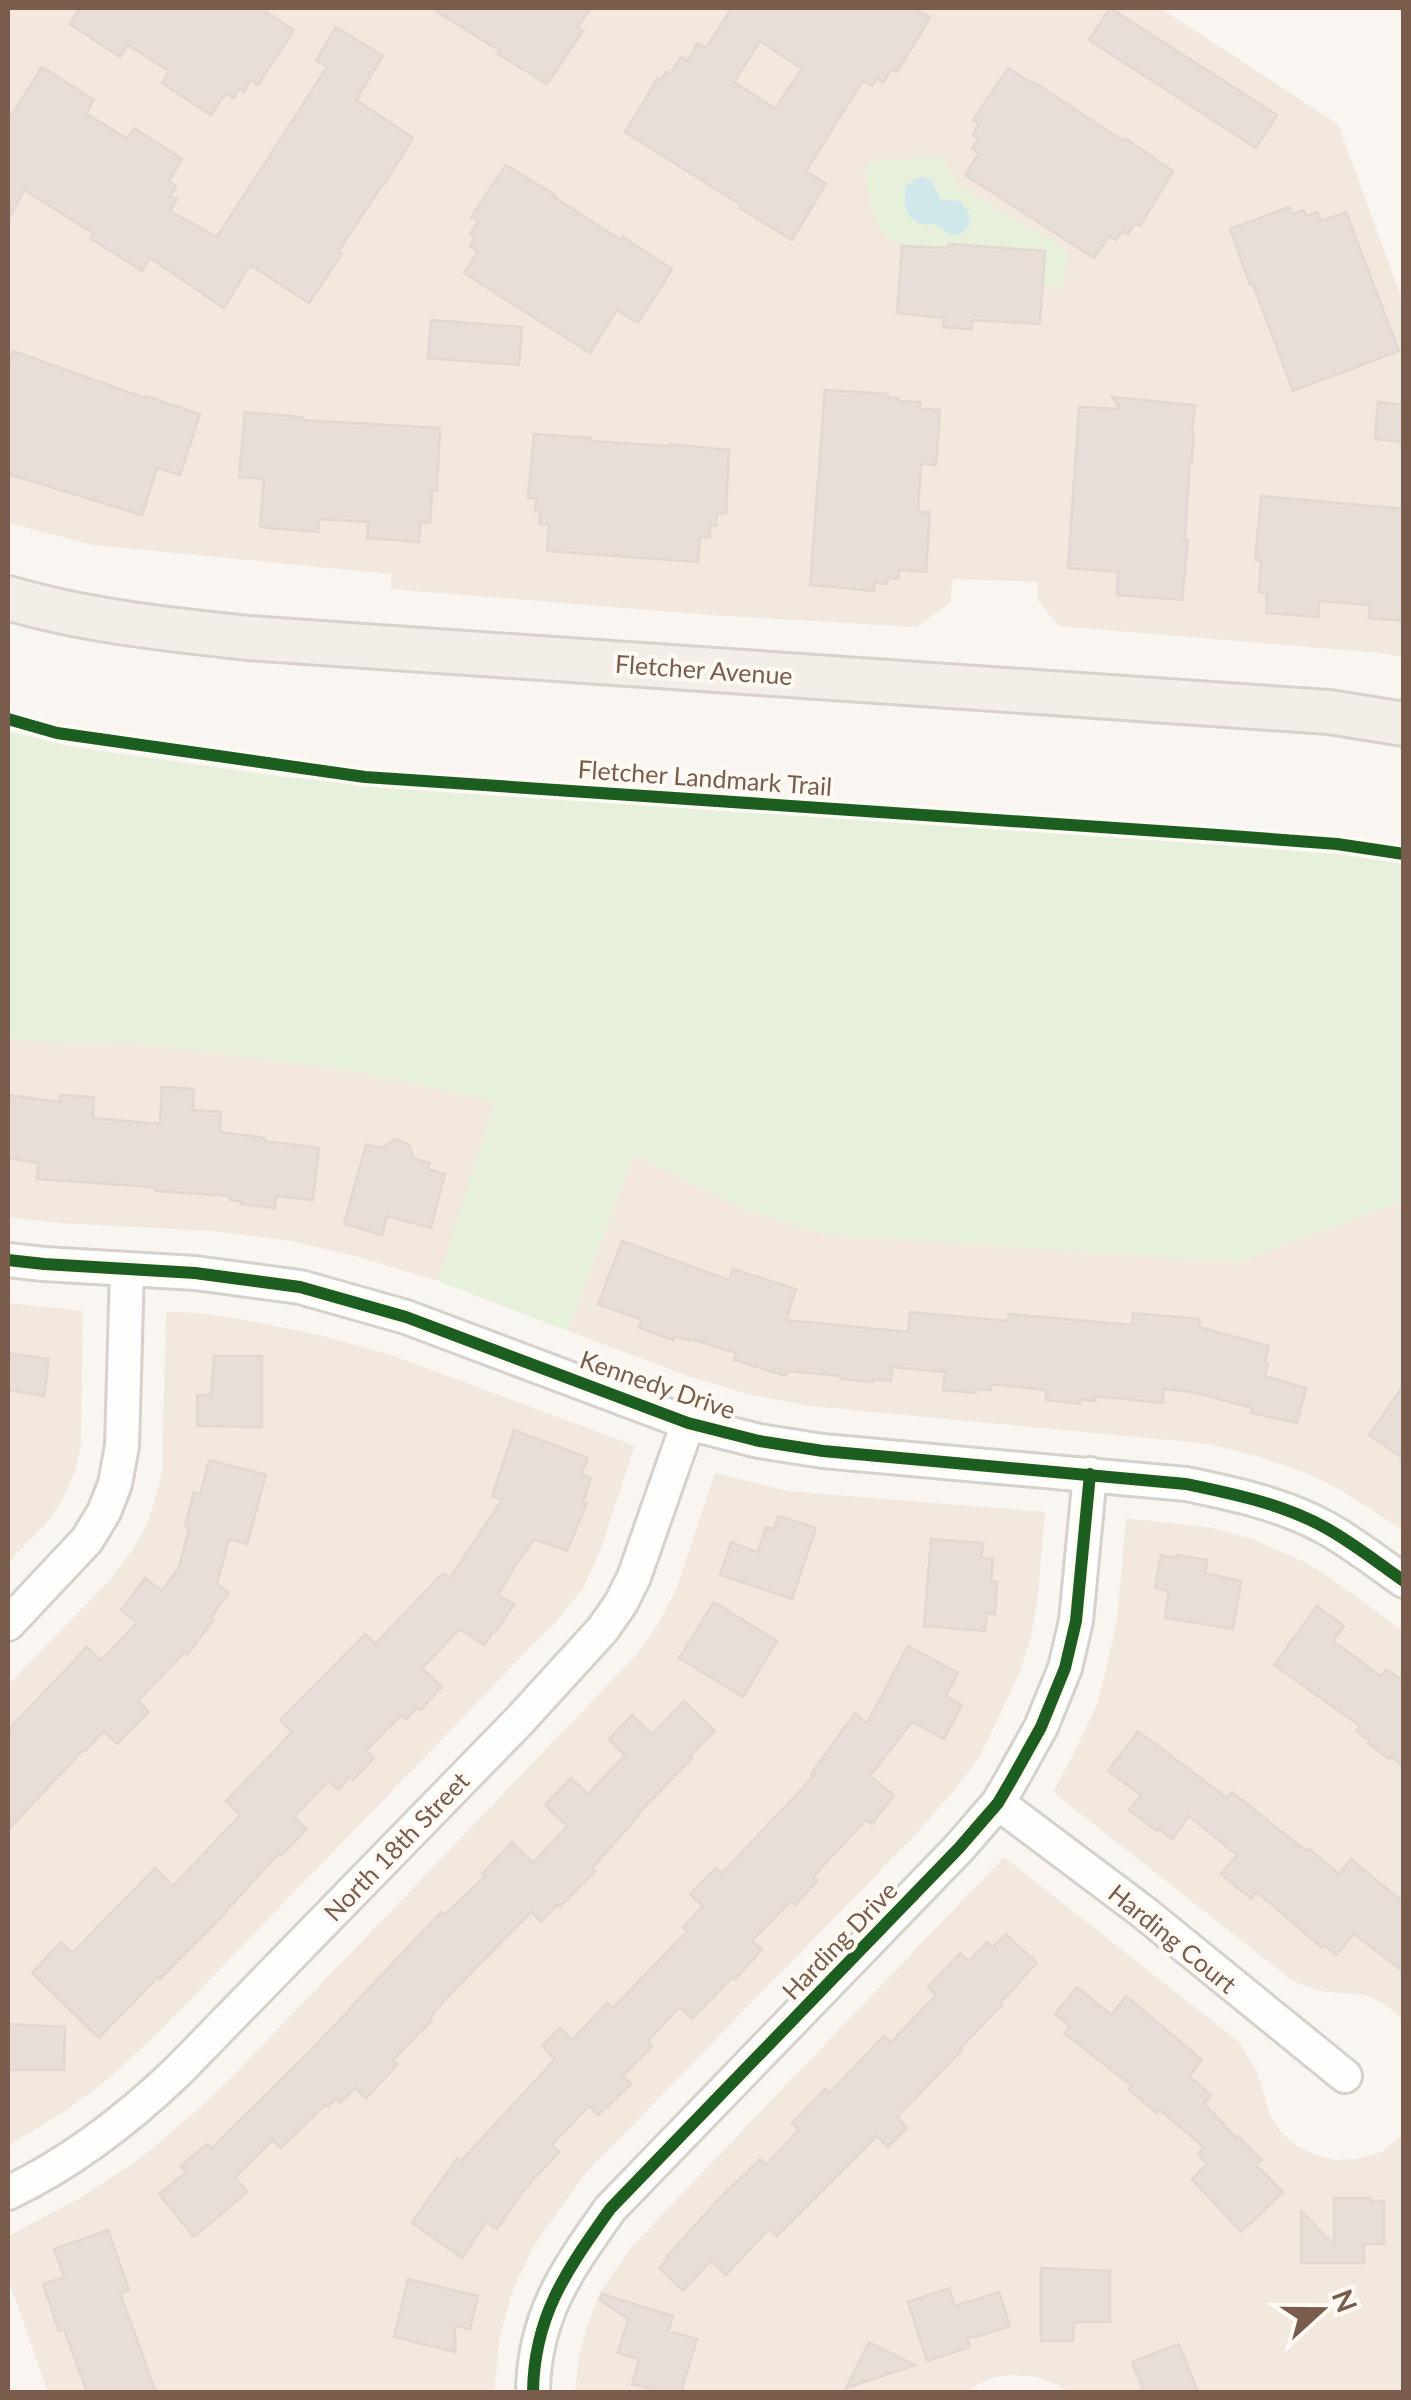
<svg xmlns="http://www.w3.org/2000/svg" width="1411" height="2400" font-family="Lato,sans-serif">
<style>
.residential{fill:#f2e8de}
.green{fill:#e7f0db}
.water{fill:#d0e8ea}
.building{fill:#e6ded7;stroke:#e2d8d2;stroke-width:2.5;fill-rule:evenodd}
.lines{fill:none;stroke-linecap:round;stroke-linejoin:round}
.minor-casing{stroke:#d7d1cb;stroke-width:38}
.major-casing{stroke:#dad1cc;stroke-width:48}
.minor{stroke:#fefefd;stroke-width:32}
.major{stroke:#f3eee8;stroke-width:42}
.cycleway-casing{stroke:#fffaf3;stroke-width:19}
.cycleway{stroke:#1b5e20;stroke-width:12}
.labels{text-anchor:middle;dominant-baseline:central;stroke-width:8;stroke-linejoin:round;paint-order:stroke}
.street-label{font-size:25px;fill:#7a5c4d;stroke:#fffaf3}
</style>
<rect width="100%" height="100%" fill="#f9f5f0"/>
<path class="residential" d="M8 8H1160L1338 124 1403 302V657L1381 653 1059 626 1037 600 1038 582 953 579 950 603 916 627 710 615 391 589V574L93 545 8 523Z
M8 1038 43 1042 135 1043 348 1070 496 1101 438 1281 359 1257 291 1241 213 1231 58 1223 8 1217Z
M634 1154 749 1211 825 1234 1237 1262 1403 1201V1530L1341 1490 1304 1472 1256 1456 1210 1444 810 1406 748 1394 691 1377 568 1331Z
M8 1303 83 1311 81 1444 76 1469 63 1499 48 1521 8 1563Z
M166 1312 199 1313 240 1319 323 1336 397 1357 635 1446 599 1554 583 1588 560 1617 160 2031 108 2079 67 2110 8 2146V1685L108 1582 134 1548 149 1520 162 1473Z
M715 1473 787 1491 1045 1512 1038 1595 1031 1636 1020 1672 979 1758 951 1794 915 1835 585 2174 533 2247 514 2287 500 2335 494 2392H48L8 2279V2236L80 2198 138 2160 195 2112 231 2078 637 1654 657 1626 676 1590Z
M1126 1518 1213 1528 1252 1539 1302 1561 1325 1574 1403 1631V2019L1384 2004 1365 1995 1320 1991 1293 1981 1053 1792 1074 1753 1097 1704 1107 1667 1117 1620Z
M1004 1857 1239 2042 1257 2072 1270 2115 1281 2132 1296 2146 1316 2155 1336 2160 1357 2159 1381 2152 1403 2135V2392H1067L1060 2386 1036 2377 1010 2375 990 2378 965 2392H575L579 2356 587 2326 600 2292 633 2245Z"/>
<path class="green" d="M942 156 958 185 1069 251 1063 286 1043 285 998 248 949 244 948 248C933 248 914 250 900 245 870 234 866 189 867 162Z
M8 731 73 747 284 777 486 793 1140 838 1358 856 1403 864V1201L1237 1262 825 1234 749 1211 634 1154 568 1331 438 1281 495 1101 348 1070 135 1043 43 1042 8 1038Z"/>
<path class="water" d="M922 177 930 179 941 200C947 200 952 199 957 201 970 207 975 225 962 233 948 241 945 226 934 224 932 223 929 225 926 225 906 223 903 204 905 187L916 178Z"/>
<path class="building" d="M80 8H260L294 30 258 85 251 80 244 92 239 89 234 98 226 93 211 115 162 83 169 71 128 45 120 57 70 24Z
M431 8H590L578 27 583 31 547 84 498 54 500 51Z
M732 8H914L930 18 897 72 892 69 883 82 877 78 872 86 863 81 843 112 806 171 826 184 792 240 740 208 741 205 625 132 658 78 661 80 666 72 670 74 681 57 687 61 698 43 706 48ZM760 41 802 69 775 108 734 82Z
M1110 8 1277 115 1256 148 1089 40Z
M336 27 383 56 356 100 413 138 383 186 382 185 338 252 342 254 309 303 252 266 247 270 224 308 150 258 142 271 90 238 93 233 24 190 8 221V121L42 67 94 100 86 113 127 139 134 128 182 159 169 181 176 186 170 196 177 199 170 211 217 237 327 67 316 60Z
M1008 68 1033 84 1034 82 1123 141 1125 138 1173 171 1140 226 1135 223 1128 234 1122 231 1116 240 1109 236 1094 258 965 175 979 153 972 148 978 138 973 135 979 124 973 120Z
M506 165 555 195 554 197 621 240 623 237 672 269 638 323 617 310 590 353 464 273 478 252 470 246 475 237 470 234 478 222 471 217Z
M1289 207 1292 214 1304 210 1306 216 1317 212 1321 221 1346 212 1399 351 1293 391 1253 284 1250 285 1230 229Z
M949 244 1045 251 1040 324 972 320 971 329 943 327 944 318 897 313 902 246 948 248Z
M431 320 522 327 519 365 428 358Z
M13 351 145 398 146 396 200 414 180 475 157 468 142 515 8 474V368Z
M825 390 888 394V397L899 398V401L920 402V409L940 410 936 465 921 464 918 512H930L926 572 899 570 898 579 888 578 887 584 874 583V591L810 585Z
M1112 397 1195 405 1192 433H1194L1192 461H1190L1185 540H1188L1182 600 1117 595 1118 572 1068 568 1079 407 1120 409Z
M1378 402 1404 405V442L1375 439Z
M245 412 303 417 302 420 440 428 437 491H432L430 523 421 522 419 542 367 538 368 522 319 519 318 532 260 527 264 479 239 477Z
M534 434 591 438 590 441 670 446 671 444 729 450 726 514 717 513 716 526 710 525V537H700L698 562 547 551 549 524H539L540 512H535L536 498H528Z
M1261 496 1404 509V621L1369 618 1370 605 1319 601 1318 617 1266 613 1267 593 1259 592 1261 561 1255 560Z
M162 1087 194 1089 193 1110 221 1112 220 1132 265 1138V1141L319 1148 313 1200 276 1196 275 1208 241 1204V1201L230 1200V1196L156 1191V1188L140 1186 37 1179 38 1163 8 1158V1095L60 1102V1095L94 1097 93 1118 160 1124Z
M397 1139 409 1145 414 1159 430 1163 428 1169 445 1174 431 1228 387 1216 382 1235 344 1224 366 1144 380 1148Z
M622 1241 729 1280 733 1269 796 1289 786 1320 908 1332 910 1312 1008 1321 1009 1314 1132 1325 1133 1313 1200 1319 1199 1327 1269 1346 1265 1362 1268 1363 1265 1376 1306 1388 1297 1423 1251 1413 1252 1408 1193 1392 1164 1389 1163 1403 1095 1396V1401L1080 1399V1404L1046 1400V1390L991 1384V1390L976 1389V1393L943 1390 945 1372 892 1367 891 1381 873 1379V1382L841 1379 842 1376 788 1371 786 1376 734 1360 736 1353 691 1339 690 1341 674 1336 673 1340 639 1328 642 1320 598 1304Z
M8 1353 49 1359 44 1396 8 1390Z
M214 1356H262V1427L197 1426V1395H211Z
M1404 1385V1459L1369 1435Z
M514 1430 588 1458 581 1474 591 1478 583 1502 587 1503 567 1551 534 1539 509 1575 510 1576 498 1594 514 1605 495 1633 493 1632 484 1645 460 1629 422 1668 442 1687 420 1710 417 1708 406 1719 401 1715 366 1751 374 1758 353 1780 349 1777 338 1790 329 1781 294 1817 307 1829 282 1855 279 1853 221 1917 160 1979 158 1977 99 2038 32 1973 61 1942 72 1953 155 1868 173 1886 240 1815 226 1801 292 1732 280 1720 365 1634 375 1644 443 1573 450 1578 502 1500 492 1496Z
M209 1460 266 1475 247 1544 229 1539 217 1584 229 1593 211 1617 214 1619 188 1654 185 1652 138 1701 149 1712 117 1744 104 1731 85 1751 83 1750 8 1830V1730L87 1647 101 1660 137 1623 121 1610 145 1578 162 1591 179 1567 189 1528 185 1526 194 1492 200 1494Z
M778 1516 816 1528 792 1599 720 1575 731 1542 758 1552 766 1527 774 1529Z
M931 1539 983 1543 981 1558 993 1559 991 1581 997 1582 995 1614 987 1613 985 1631 924 1626Z
M1161 1555 1176 1558 1177 1555 1207 1560 1205 1573 1241 1581 1233 1629 1165 1618 1169 1591 1155 1588Z
M714 1602 777 1641 743 1697 679 1658Z
M1317 1606 1344 1626 1333 1641 1381 1676 1386 1669 1404 1682V1766L1391 1757 1389 1759 1368 1743 1370 1741 1356 1731 1360 1726 1274 1665Z
M908 1646 958 1673 946 1696 962 1705 944 1739 912 1722 870 1776 894 1795 872 1824 866 1820 813 1877 817 1881 795 1905 791 1901 752 1941 762 1950 735 1979 733 1977 692 2019 680 2007 647 2041 652 2046 623 2076 631 2084 598 2115 589 2106 552 2145 559 2152 524 2190 497 2229 486 2222 462 2258 412 2223 457 2158 461 2161 555 2059 542 2046 560 2028 572 2040 607 2003 613 2008 687 1931 683 1927 703 1906 690 1894 716 1868 722 1873 814 1776 811 1774 855 1713 867 1723Z
M684 1701 715 1731 690 1756 692 1758 636 1816 638 1817 592 1868 595 1871 560 1907 557 1905 541 1922 531 1912 449 1995 430 2018 432 2020 393 2060 398 2064 391 2072 366 2098 355 2088 340 2103 336 2098 328 2107 325 2105 281 2148 273 2140 235 2177 247 2192 194 2237 159 2194 186 2172 181 2166 207 2144 211 2149 313 2048 441 1912 445 1915 485 1876 482 1874 512 1842 533 1863 567 1826 545 1805 571 1778 588 1794 625 1755 609 1739 632 1715 652 1734Z
M1138 1731 1227 1798 1232 1792 1306 1851 1308 1848 1339 1874 1351 1859 1404 1903V1972L1354 1934 1336 1955 1324 1945 1322 1948 1257 1892 1251 1899 1221 1874 1237 1855 1189 1816 1172 1839 1159 1829 1157 1831 1129 1810 1141 1795 1108 1771Z
M1006 1934 1037 1963 1001 2002 1003 2004 960 2048 962 2050 897 2117 907 2128 888 2147 877 2136 777 2236 769 2229 726 2275 711 2261 683 2291 659 2268 669 2258 667 2256 716 2202 760 2159 766 2164 799 2130 792 2123 825 2089 829 2093 884 2036 891 2042 936 1995 928 1987 960 1953 969 1961 987 1942 993 1947Z
M1077 1987 1111 2015 1126 1996 1202 2060 1189 2076 1211 2095 1204 2103 1236 2138 1238 2136 1262 2160 1256 2165 1283 2192 1241 2232 1192 2179 1207 2164 1198 2153 1204 2147 1160 2110 1157 2113 1129 2090 1132 2086 1064 2033 1070 2026 1055 2014Z
M8 2024 65 2027 64 2070H8Z
M1334 2198H1370V2201H1384V2244H1364V2263H1301V2211L1334 2245Z
M108 2230 129 2290 120 2293 156 2392H87L64 2329 59 2331 43 2284 64 2277 54 2249Z
M1041 2268 1110 2271V2322H1074L1073 2341H1041Z
M408 2279 478 2296 470 2329 455 2326V2352L394 2337Z
M949 2288 955 2306 999 2292 1010 2326 976 2337H967L970 2347 927 2361 908 2302Z
M602 2294 673 2316 668 2331 697 2339 681 2392H662L632 2384 639 2359 618 2353 628 2320H630L600 2300Z
M869 2342 915 2365 846 2388Z
M1179 2344 1198 2392H1144L1132 2362Z"/>
<g class="lines">
<defs>
<path id="minor" d="M8 1260 44 1264 195 1273 300 1287 406 1317 688 1423 759 1441 823 1451 1186 1484C1234 1494 1283 1504 1326 1528 1353 1543 1378 1563 1404 1581
M8 1624 87 1540 104 1512 115 1484 122 1446 127 1269
M998 1803 1142 1911 1345 2076
M8 2193C73 2162 127 2120 178 2071L520 1720 603 1629 621 1603 634 1577 688 1423
M533 2392C534 2315 567 2270 610 2209L959 1848 998 1803 1012 1779 1041 1727 1065 1668 1076 1621 1090 1474"/>
<path id="major" d="M8 598C86 621 167 629 248 638L1329 712 1404 724"/>
</defs>
<use href="#minor" class="minor-casing"/>
<use href="#major" class="major-casing"/>
<use href="#minor" class="minor"/>
<use href="#major" class="major"/>
<defs>
<path id="cycleway" d="M8 719 57 733 365 777 1218 835 1337 844 1404 854
M8 1260 44 1264 195 1273 300 1287 406 1317 688 1423 759 1441 823 1451 1186 1484C1234 1494 1283 1504 1326 1528 1353 1543 1378 1563 1404 1581
M533 2392C534 2315 567 2270 610 2209L959 1848 998 1803 1012 1779 1041 1727 1065 1668 1076 1621 1090 1474"/>
</defs>
<use href="#cycleway" class="cycleway-casing"/>
<use href="#cycleway" class="cycleway"/>
</g>
<g class="labels">
<g class="street-label">
<text transform="translate(704 669) rotate(4)">Fletcher Avenue</text>
<text transform="translate(705 777) rotate(4)">Fletcher Landmark Trail</text>
<text transform="translate(658 1384) rotate(19)">Kennedy Drive</text>
<text transform="translate(396 1846) rotate(-46)">North 18th Street</text>
<text transform="translate(1173 1938) rotate(39)">Harding Court</text>
<text transform="translate(839 1940) rotate(-46)">Harding Drive</text>
</g>
</g>
<rect width="1411" height="2400" fill="none" stroke="#7a5c4d" stroke-width="20"/>
<g transform="translate(1321 2310) rotate(69)" stroke="#fffaf3" stroke-width="8" paint-order="stroke">
<path d="M0-8L18 38L0 25L-18 38Z" fill="#7a5c4d"/>
<text y="-15" font-size="28" font-weight="bold" text-anchor="middle" fill="#7a5c4d">N</text>
</g>
</svg>
